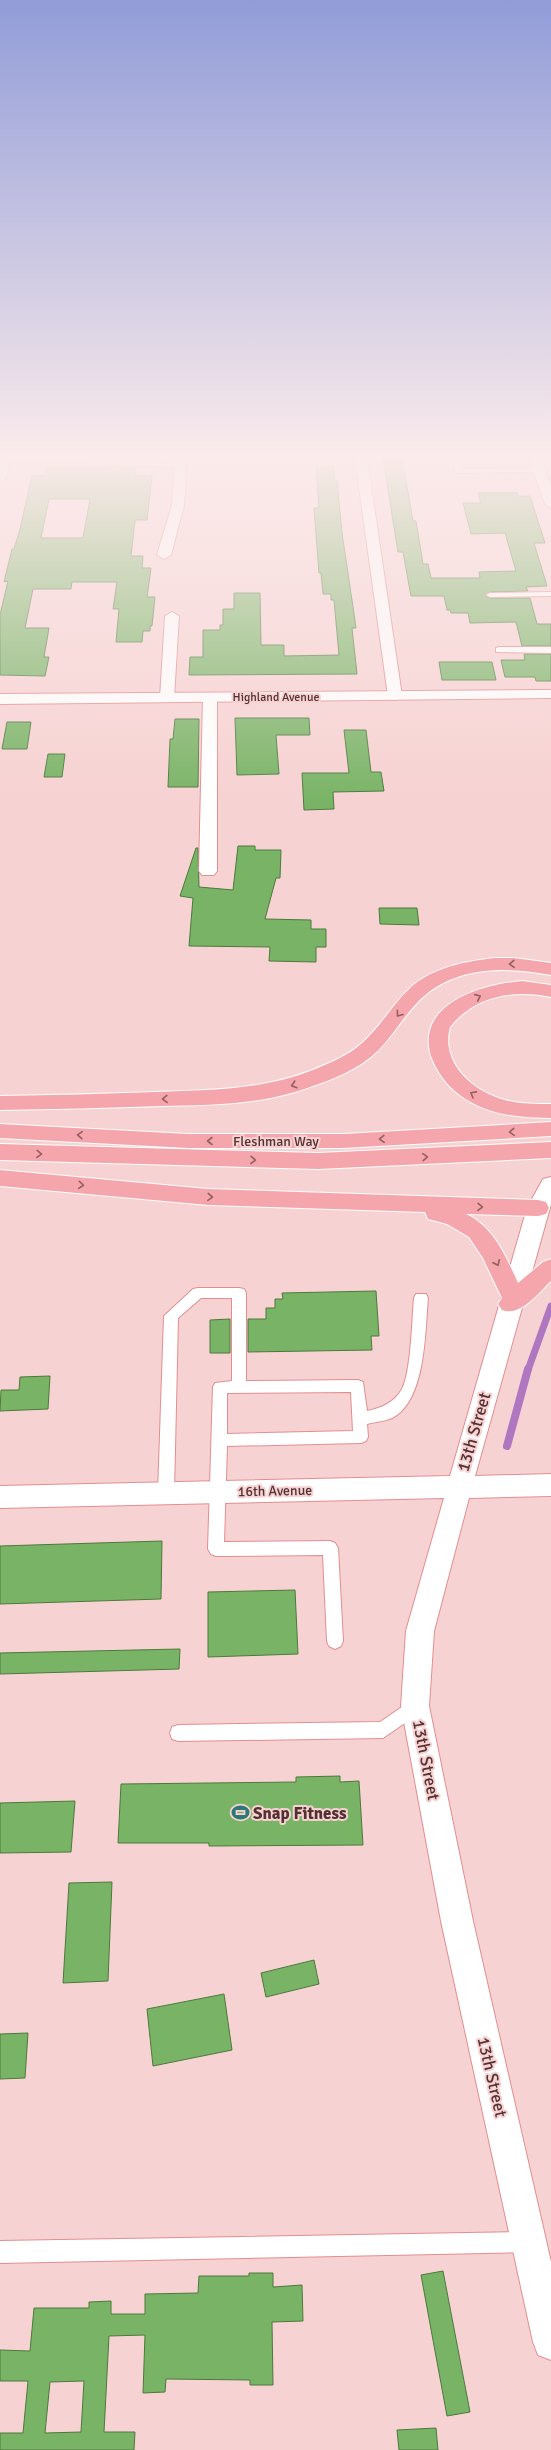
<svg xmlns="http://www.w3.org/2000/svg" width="551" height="2450" font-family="Signika,sans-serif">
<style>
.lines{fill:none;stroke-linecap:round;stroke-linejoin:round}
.stream-far1{stroke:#b077c1;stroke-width:7}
.stream{stroke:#b077c1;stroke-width:8}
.building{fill:#79b466;stroke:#4c793d;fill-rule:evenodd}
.lane-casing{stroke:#e28e90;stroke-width:2}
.street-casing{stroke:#e28e90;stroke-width:2}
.secondary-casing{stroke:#e28e90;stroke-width:2}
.primary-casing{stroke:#fff;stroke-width:2}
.lane{fill:#fff;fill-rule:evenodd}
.street{fill:#fff;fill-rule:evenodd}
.secondary{fill:#fff;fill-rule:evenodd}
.primary{fill:#f5a6ac;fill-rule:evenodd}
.oneway{stroke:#945f62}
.labels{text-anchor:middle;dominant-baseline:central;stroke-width:4;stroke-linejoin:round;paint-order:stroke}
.far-street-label{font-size:12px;fill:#533031;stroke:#f7d2d2}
.street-label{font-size:14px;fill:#533031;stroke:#f7d2d2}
.near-street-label{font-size:17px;fill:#533031;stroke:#f7d2d2}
.near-poi-label{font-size:17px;font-weight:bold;fill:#533031;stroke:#f7d2d2;text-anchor:start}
</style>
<rect width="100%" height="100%" fill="#f7d2d2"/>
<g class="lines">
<path class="stream-far1" d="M528 1370 551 1306"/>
<path class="stream" d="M507 1446 528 1369"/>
</g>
<path class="building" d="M383 458H402L413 521H416L423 564H428L431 578H480L479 572 516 571 505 533 471 534 463 503H481L478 493H517L518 496H530L545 543H534L547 586 526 587 528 591 490 592 485 596 490 598H530L537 624H551V646H522L516 622 470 623 468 613H451L450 610H447L444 596H411L403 552H398Z
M56 466 136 467 135 476H152L147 520H135L131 556H143L142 568H151L147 597H155L152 626H150V631H143L142 642H116L119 609H113L117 582H72L71 589H33L25 628H49L44 657H49L45 676 0 675V615L8 581 4 582 12 549H14L20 529 32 476H45L47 467ZM49 499H90L83 538H41Z
M316 466H333L335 481H337L342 533 353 607 356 628H352L357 674 189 675 190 657H203V630H220V625H223V609H234V593H260L261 645H284V656L339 655 334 600H331V594H323L321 573H319L314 508H319Z
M524 654H551V681H536L535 677H505L501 660H525Z
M439 662H492L496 680H442Z
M235 718H309L310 735H276L279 774 237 775Z
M175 719H199L198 787H168L170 739H173Z
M7 722H31L27 749H2Z
M344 730H366L371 772H381L384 791 333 792 334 809 304 810 302 773H349Z
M48 754H65L62 777H44Z
M238 846H255V850H281L280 878H276L265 919 311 920V929H326V947H316V962L269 961 270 947 189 946 193 898 180 896 196 848H198L199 887 233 890Z
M379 908H417L419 925 380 924Z
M376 1291 379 1336H371L372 1350 248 1352V1319H266V1308H275V1299H283L282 1293Z
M230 1319V1353H210V1320Z
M50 1376 48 1409 0 1411 1 1390H19L20 1377Z
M162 1541 161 1599 0 1604V1546Z
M295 1590 298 1654 208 1657V1592Z
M180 1649 179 1669 0 1674V1653Z
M340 1776V1782L359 1781 363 1845 209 1846V1843H118L121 1784 296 1782V1777Z
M75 1801 71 1852 0 1853V1803Z
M112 1882 108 1981 63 1983 69 1883Z
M314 1960 319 1984 266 1997 261 1973Z
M224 1994 232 2050 153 2066 147 2009Z
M28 2033 25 2078 0 2079V2034Z
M443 2271 470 2412 447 2416 421 2275Z
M249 2273H273V2287L302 2285 303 2321 272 2322 273 2385H250V2380L166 2379 165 2392 143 2393 145 2335 109 2336 104 2432H135L134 2450H0V2433H23L28 2381H0V2350L30 2351 34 2308H89V2302L111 2301V2314H145V2294L198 2293 199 2276H249ZM84 2381 81 2432 45 2433 50 2382Z
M436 2428 438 2450H399L397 2430Z"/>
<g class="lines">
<defs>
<path id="lane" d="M2 458H87V459L84 461H5Z
M93 458 181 464 185 466 181 468 99 463Z
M452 458H459L461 469 539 468 543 470 539 472 458 473 454 471Z
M551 592V596L490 597 486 595 490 593Z
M499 647H551V653L496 652V648Z
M198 1288H239L244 1289 246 1293V1381L358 1380 363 1382 367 1411C381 1408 394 1403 402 1389 411 1372 412 1320 414 1298L416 1294H426L428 1298C425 1331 426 1401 392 1418 385 1421 375 1422 367 1424L368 1437 366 1441 361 1443 227 1446 224 1542 330 1541 335 1543 338 1548 343 1641 341 1646 335 1649 329 1646 327 1641 323 1555 216 1556 211 1554 208 1549 213 1387 215 1383 232 1381V1298H201L178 1318 174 1493 171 1498 166 1500 161 1498 158 1493 164 1316 193 1289ZM351 1392 353 1431 227 1434V1393Z
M415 1698 421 1700 423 1706 421 1712 383 1738 178 1741 172 1739 170 1733 172 1727 178 1725 380 1722Z
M528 2232 535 2235 538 2242 535 2249 528 2252 0 2263V2241Z"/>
<path id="street" d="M0 458H11L6 478 0 482Z
M175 458H187L184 505 171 555 164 559 157 555 172 505Z
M355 458H367L402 696 395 700 388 696Z
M529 458H541L551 486V508L545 504Z
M172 612 179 616 174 698 167 702 160 698 165 616Z
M210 693 217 697V871L214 875H202L199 871 203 697Z"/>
<path id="secondary" d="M551 690V698L0 704V694Z
M551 1177V1204L475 1476 551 1474V1496L469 1498 434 1631 429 1706 473 1921 551 2262V2360L538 2355 533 2342 441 1921 401 1706 406 1631 444 1498 0 1508V1486L450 1476 527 1208 543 1179Z"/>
<path id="primary" d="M495 958H514L551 963V975C503 966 451 966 416 1004 400 1021 389 1042 371 1057 350 1074 320 1084 295 1092 251 1105 208 1105 163 1106 109 1108 54 1109 0 1110V1096C52 1095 103 1094 155 1092 215 1090 271 1090 327 1064 344 1057 359 1048 371 1034 387 1017 399 996 417 982 440 966 468 961 495 958Z
M522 981 551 985V997C514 989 474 996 450 1027 440 1063 473 1092 505 1100 520 1104 535 1104 551 1104V1118C520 1118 487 1115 461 1096 447 1086 437 1072 431 1056 415 1003 484 984 522 981Z
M551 1122V1136L344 1148H188L0 1138V1124L188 1134H344Z
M551 1142V1158L318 1169 0 1160V1144L318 1153Z
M0 1170 208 1189 538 1200 546 1202 549 1208 546 1214 538 1216 466 1214C494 1227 506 1257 518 1283L543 1262 551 1259V1281C538 1293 521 1317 502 1310L498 1304 502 1298 483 1258 469 1237 447 1224 428 1219 425 1212 208 1205 0 1186Z"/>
</defs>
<use href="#lane" class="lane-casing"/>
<use href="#street" class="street-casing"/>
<use href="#secondary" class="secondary-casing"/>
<use href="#primary" class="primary-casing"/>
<use href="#lane" class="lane"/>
<use href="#street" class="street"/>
<use href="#secondary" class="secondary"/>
<use href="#primary" class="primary"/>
</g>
<defs><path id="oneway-chevron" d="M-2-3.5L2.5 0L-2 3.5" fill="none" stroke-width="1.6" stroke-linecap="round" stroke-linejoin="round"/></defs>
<g class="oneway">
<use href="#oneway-chevron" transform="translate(512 964) rotate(178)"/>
<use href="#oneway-chevron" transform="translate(478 997) rotate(-24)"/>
<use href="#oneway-chevron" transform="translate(399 1014) rotate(127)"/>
<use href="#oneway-chevron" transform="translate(294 1085) rotate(163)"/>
<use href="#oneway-chevron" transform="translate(473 1094) rotate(-151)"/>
<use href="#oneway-chevron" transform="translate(165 1099) rotate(178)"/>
<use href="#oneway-chevron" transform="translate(512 1132) rotate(176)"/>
<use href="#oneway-chevron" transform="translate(80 1135) rotate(-177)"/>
<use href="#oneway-chevron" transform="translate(382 1139) rotate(177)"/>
<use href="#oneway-chevron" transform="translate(210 1141) rotate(-180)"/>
<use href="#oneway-chevron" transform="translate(39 1154) rotate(3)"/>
<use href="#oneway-chevron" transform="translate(425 1157) rotate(-3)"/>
<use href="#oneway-chevron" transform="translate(253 1160) rotate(1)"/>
<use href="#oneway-chevron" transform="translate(81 1185) rotate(5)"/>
<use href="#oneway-chevron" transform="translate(210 1197) rotate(3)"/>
<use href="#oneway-chevron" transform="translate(480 1207) rotate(2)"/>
<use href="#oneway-chevron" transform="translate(497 1263) rotate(65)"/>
</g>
<linearGradient id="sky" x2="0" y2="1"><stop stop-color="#919cd8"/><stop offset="0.57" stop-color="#fbebeb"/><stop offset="1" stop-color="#fbebeb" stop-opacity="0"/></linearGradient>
<rect width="551" height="801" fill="url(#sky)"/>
<defs>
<symbol id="stadium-bare" viewBox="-9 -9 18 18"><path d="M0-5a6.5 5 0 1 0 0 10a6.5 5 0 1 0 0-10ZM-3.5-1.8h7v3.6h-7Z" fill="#2d7779" stroke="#f7d2d2" stroke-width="2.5" paint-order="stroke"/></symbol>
</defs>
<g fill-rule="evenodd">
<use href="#stadium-bare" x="228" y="1800" width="25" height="25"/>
</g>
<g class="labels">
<g class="far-street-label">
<text x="276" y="697">Highland Avenue</text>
</g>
<g class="street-label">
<text x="276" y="1141">Fleshman Way</text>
<text transform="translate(275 1491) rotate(-1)">16th Avenue</text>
</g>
<g class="near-street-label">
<text transform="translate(474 1432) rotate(-74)">13th Street</text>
<text transform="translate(426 1760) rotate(79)">13th Street</text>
<text transform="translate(492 2077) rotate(77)">13th Street</text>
</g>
<g class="near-poi-label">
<text x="253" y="1813">Snap Fitness</text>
</g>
</g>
</svg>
